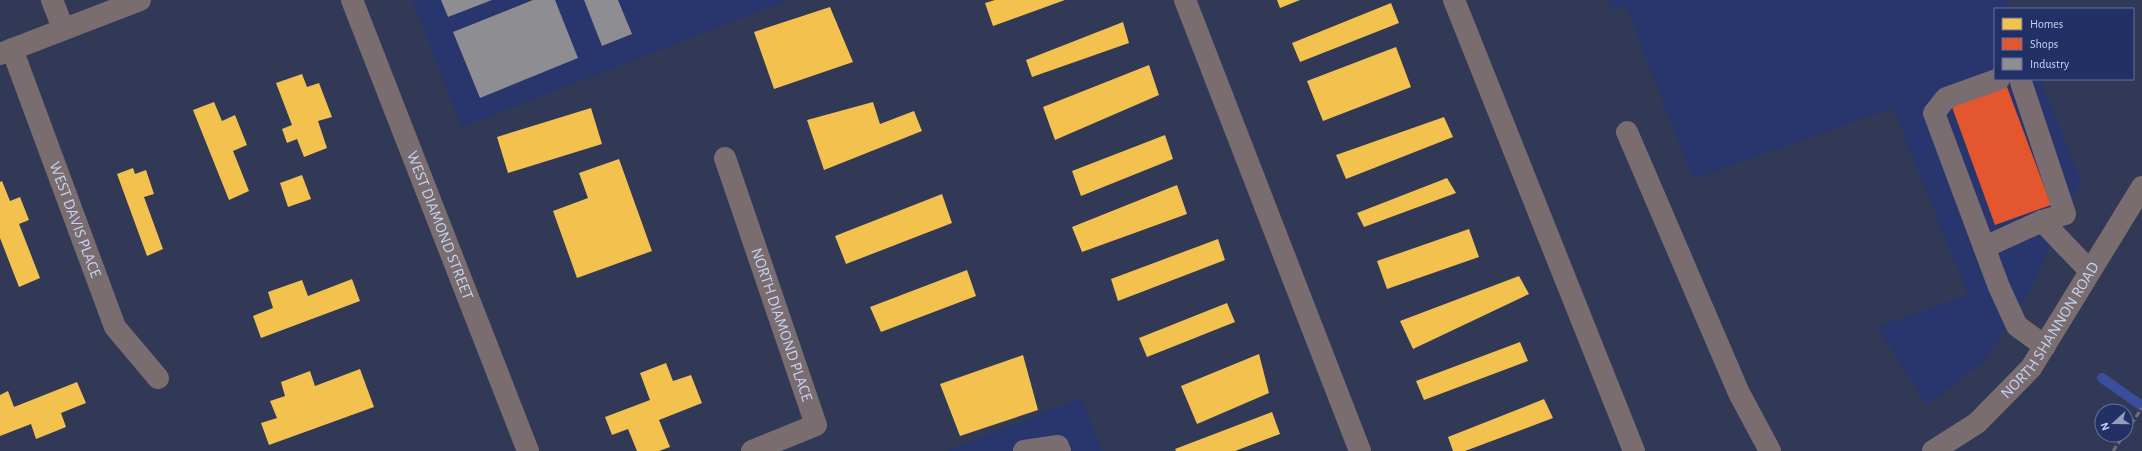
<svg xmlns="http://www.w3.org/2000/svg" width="2142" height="451" font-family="'Alegreya Sans',sans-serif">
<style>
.built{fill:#28366d}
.homes{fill:#f2c14e}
.shops{fill:#e4572e}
.industry{fill:#8d8d92}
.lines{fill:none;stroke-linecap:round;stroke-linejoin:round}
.stream{stroke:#3a4e9d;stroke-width:10}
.minor{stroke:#796d6f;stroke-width:22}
.rail{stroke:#736f7a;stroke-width:3;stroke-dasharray:6 3;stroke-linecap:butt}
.labels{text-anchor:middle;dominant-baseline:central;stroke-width:4;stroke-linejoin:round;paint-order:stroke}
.street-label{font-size:16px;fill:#c7d3f4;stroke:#233066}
</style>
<rect width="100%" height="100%" fill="#323957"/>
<path class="built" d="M412 0H788L462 127Z
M1608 0H2007L2011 9H1995V79H2040L2081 180 2027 296 1983 362 1927 405 1877 327 1968 295 1893 108 1693 179 1626 6 1612 11Z
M1081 398 1102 451H948Z"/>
<path class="homes" d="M995 0H1065L993 26 985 3Z
M1277 0H1300L1280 8Z
M1391 3 1399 23 1300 62 1292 43Z
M830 7 853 62 774 89 754 32Z
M1123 22 1129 43 1032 77 1026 60Z
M1396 47 1411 87 1323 121 1307 81Z
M1149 65 1159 95 1055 140 1043 107Z
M302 74 307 87 319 83 332 117 318 121 327 148 304 157 297 139 287 143 282 129 292 125 276 83Z
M214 102 222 121 235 115 247 145 233 151 249 191 229 200 193 110Z
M873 102 880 124 914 111 922 131 824 170 807 120Z
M591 108 602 144 508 173 497 137Z
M1444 117 1453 137 1346 179 1336 155Z
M1165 135 1173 159 1081 196 1072 171Z
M619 159 652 251 577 278 553 211 588 198 579 173Z
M133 168 135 174 146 170 154 194 144 197 163 249 147 256 117 174Z
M302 175 311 199 288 207 280 183Z
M1447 178 1456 193 1364 227 1357 213Z
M2 181 10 201 20 197 29 220 19 224 40 278 19 287 0 238V182Z
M1177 185 1187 214 1082 252 1072 227Z
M942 194 952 223 846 264 835 236Z
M1469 229 1479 257 1387 289 1377 261Z
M1218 239 1225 260 1118 301 1111 279Z
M967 270 976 296 881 332 870 307Z
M1519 276 1529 294 1413 349 1400 321Z
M352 279 360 301 261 338 253 316 273 308 268 292 302 280 308 296Z
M1227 303 1235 322 1147 357 1139 338Z
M1520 342 1528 361 1424 400 1416 381Z
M1259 354 1269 393 1197 424 1181 386Z
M1023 355 1038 410 960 436 940 384Z
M666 363 673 381 691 375 702 403 659 420 670 447 659 451H637L628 429 612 435 605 417 650 400 640 373Z
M360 369 374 407 269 445 261 423 277 418 270 401 285 396 281 382 310 371 315 386Z
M77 382 86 403 61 413 66 427 36 439 31 424 0 436V395L8 391 14 407Z
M1544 399 1553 418 1465 451H1453L1448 437Z
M1272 412 1280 434 1235 451H1176L1175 449Z"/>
<path class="shops" d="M2007 87 2051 205 1995 225 1952 107Z"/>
<path class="industry" d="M441 0H492L448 17Z
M533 0H555L578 58 480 98 453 32Z
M584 0H618L632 34 602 46Z"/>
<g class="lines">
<path class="stream" d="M2102 378 2142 406"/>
<g class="minor">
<path d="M52 0 63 28"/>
<path id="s1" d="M352 0 528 451"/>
<path d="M1185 0 1360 451"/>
<path d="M1454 0 1634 451"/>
<path id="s2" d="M12 49 115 327 158 378"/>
<path d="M0 54 140 0"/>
<path d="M1999 79 1946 98 1934 113 1999 287 2017 326 2045 346"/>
<path d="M2020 79 2065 214 2042 221 2090 271"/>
<path d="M1627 132 1739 393 1770 451"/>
<path id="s3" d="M725 158 816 425 752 451"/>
<path d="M1985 247 2042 221"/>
<path d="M1024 451 1058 446 1060 451"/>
<path id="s4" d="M1933 451 1977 423 2031 368 2142 187"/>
</g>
<path class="rail" d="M2126 432 2142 408
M2113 451 2124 435"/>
</g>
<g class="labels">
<g class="street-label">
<text stroke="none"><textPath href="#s2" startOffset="182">WEST DAVIS PLACE</textPath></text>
<text stroke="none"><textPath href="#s1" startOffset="242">WEST DIAMOND STREET</textPath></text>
<text stroke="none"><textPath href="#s3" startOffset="176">NORTH DIAMOND PLACE</textPath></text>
<text stroke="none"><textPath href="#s4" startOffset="171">NORTH SHANNON ROAD</textPath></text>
</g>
</g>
<rect x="1994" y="8" width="140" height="72" fill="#233066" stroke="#65719f"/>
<rect x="2002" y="18" width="20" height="12" fill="#f2c14e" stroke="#65719f"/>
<text x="2030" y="28" font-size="12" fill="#c7d3f4">Homes</text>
<rect x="2002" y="38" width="20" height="12" fill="#e4572e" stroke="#65719f"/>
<text x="2030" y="48" font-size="12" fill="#c7d3f4">Shops</text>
<rect x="2002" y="58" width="20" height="12" fill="#8d8d92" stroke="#65719f"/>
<text x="2030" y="68" font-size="12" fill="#c7d3f4">Industry</text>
<g transform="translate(2114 423) rotate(249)"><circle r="19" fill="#233066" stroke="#65719f"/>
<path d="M0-3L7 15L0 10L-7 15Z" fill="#939dbd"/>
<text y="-6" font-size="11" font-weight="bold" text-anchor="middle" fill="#c7d3f4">N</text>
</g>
</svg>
